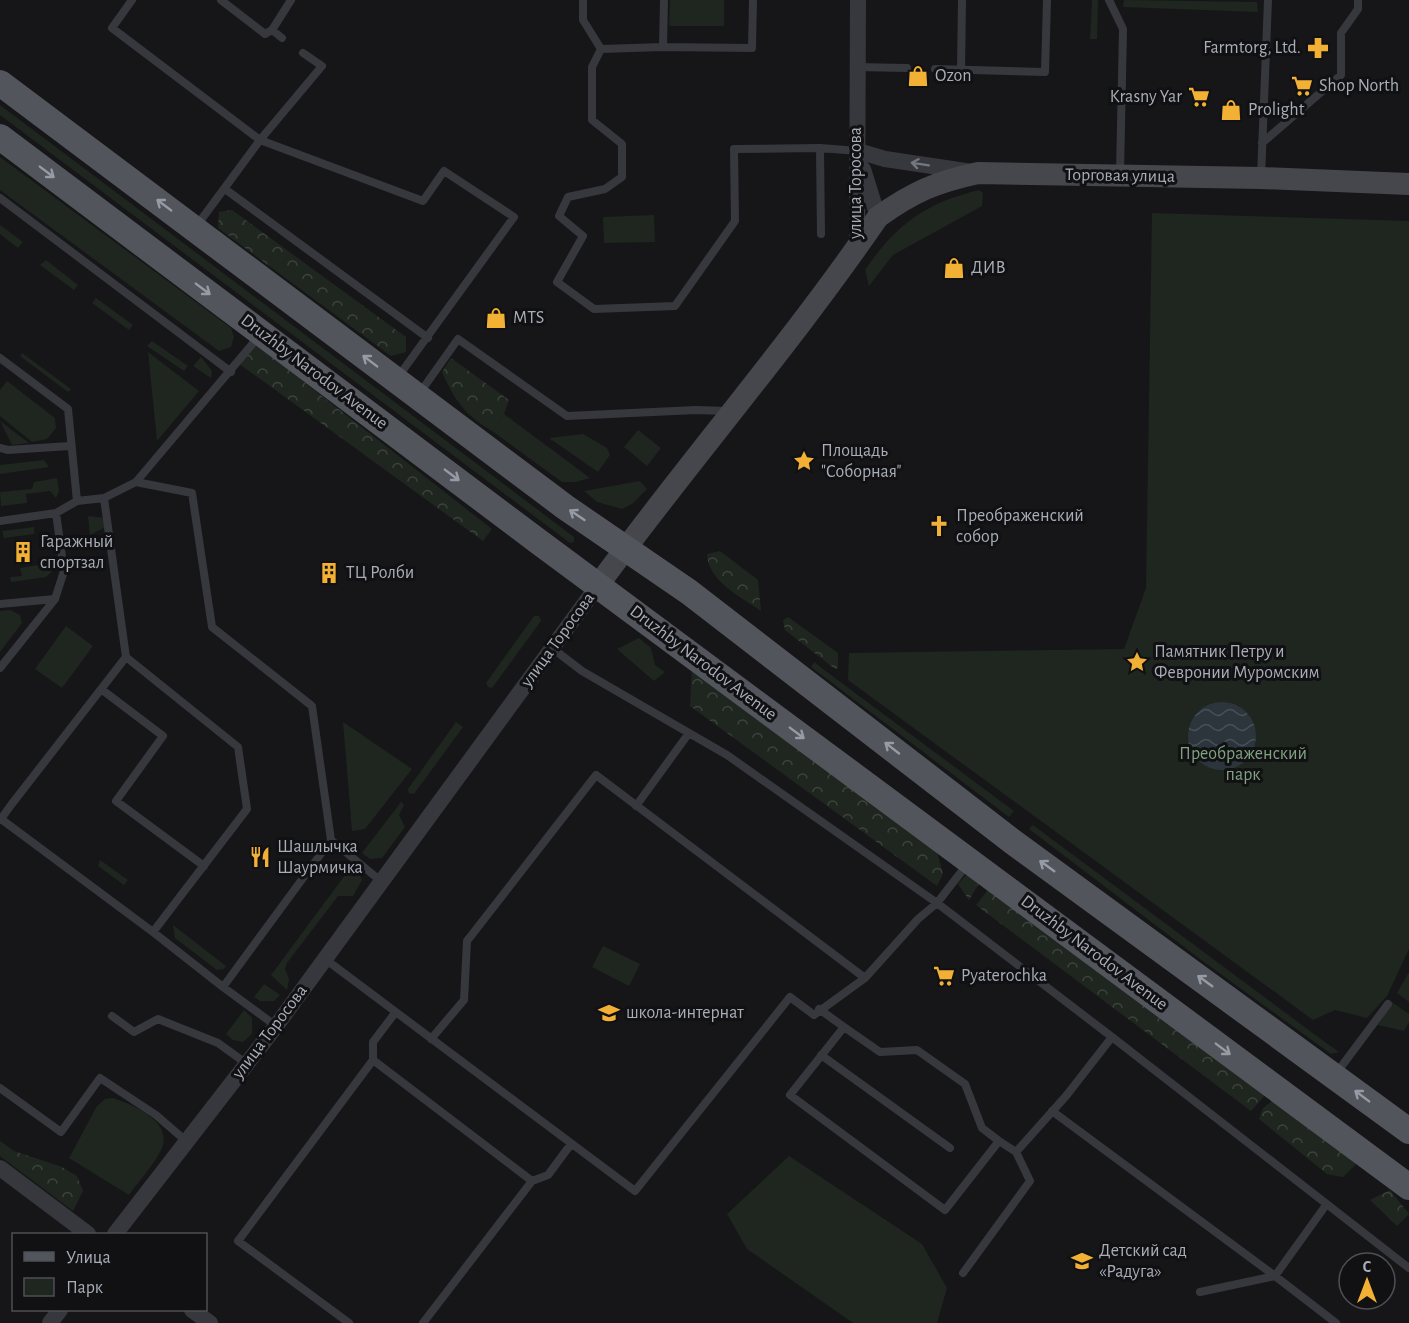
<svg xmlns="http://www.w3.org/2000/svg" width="1409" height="1323" font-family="'Alegreya Sans',sans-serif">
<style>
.green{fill:#1e261f}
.forest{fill:url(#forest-crowns)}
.water{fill:url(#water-waves)}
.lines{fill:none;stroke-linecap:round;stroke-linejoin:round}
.lane{stroke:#37383d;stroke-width:8}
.street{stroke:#37383d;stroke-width:16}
.secondary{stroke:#45474d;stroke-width:22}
.primary{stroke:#53555c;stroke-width:26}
.oneway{stroke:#757881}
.oneway2{stroke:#979ba6}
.labels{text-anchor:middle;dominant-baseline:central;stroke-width:6;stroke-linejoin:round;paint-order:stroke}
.poi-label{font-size:18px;fill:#a8adb8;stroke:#111113;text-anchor:start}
.street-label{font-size:18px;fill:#a8adb8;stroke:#111113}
.park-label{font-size:18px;fill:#7fa381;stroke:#111113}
</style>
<defs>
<pattern id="forest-crowns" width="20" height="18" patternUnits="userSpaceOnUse" patternTransform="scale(1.5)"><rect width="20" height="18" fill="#1e261f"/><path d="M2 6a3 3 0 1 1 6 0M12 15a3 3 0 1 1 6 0" fill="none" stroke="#3c433d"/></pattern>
<pattern id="water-waves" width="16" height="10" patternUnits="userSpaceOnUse" patternTransform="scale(1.5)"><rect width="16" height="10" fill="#2c353c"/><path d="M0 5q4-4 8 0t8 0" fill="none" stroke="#485056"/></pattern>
</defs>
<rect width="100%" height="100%" fill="#161618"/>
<path class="green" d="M670 0H724V26H669Z
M1092 0H1098L1097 39H1090Z
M1124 0 1257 2 1258 12 1123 7Z
M0 105 574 537V542L570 543 0 115Z
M0 157 231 328 234 337 231 347 219 351 0 190Z
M979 190 983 193 982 206 893 255 869 286 865 270C896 224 926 203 979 190Z
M1152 213 1409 221V949L1387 996 1367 1018 1335 1010 1313 1020 848 680 849 653 1124 649 1146 588Z
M654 215 655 242 604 243 603 217Z
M0 225 23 242 18 248 0 234Z
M46 260 78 285 74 290 40 265Z
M96 298 133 325 129 330 92 303Z
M152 341 188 366 184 371 147 346Z
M148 352 199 391 157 441Z
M22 353 71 389 68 392 20 356Z
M201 357 212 371 211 378 193 366Z
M7 381 55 418 56 428 47 439 32 442 0 416V390Z
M504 414 590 478 576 482H562L492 431Z
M0 421 29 443 12 445Z
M638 430 661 448 647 466 624 447Z
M583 434 607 448 610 455 598 472 549 438Z
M44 460 49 467 0 474V465Z
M57 478 59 491 56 498 50 491 26 494 27 503 1 506 0 492 32 489 34 482Z
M640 481 647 489 632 504 622 509 597 502 584 491Z
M88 516 105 518 106 527 90 535Z
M34 527V534L4 538 2 531Z
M51 563 52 571 46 577 11 582 10 577 22 576 20 568Z
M10 610 20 615 22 623 0 652V611Z
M534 616H539L541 621 492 688 488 687 486 683Z
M66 626 93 646 62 688 35 669Z
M639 638 651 648 655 665 665 672 654 681 617 649Z
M814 662 839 681 1014 811 1009 817 811 667Z
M343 722 412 769 365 829 352 831Z
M456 722 463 727 414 794 409 793 408 789Z
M401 802 404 805 399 815 405 827 382 858 370 859 362 853Z
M1033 825 1314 1034 1339 1052 1331 1054 1204 962 1029 829Z
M100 860 128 880 124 885 98 866Z
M351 867 359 873 362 880 353 896H338L287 963 285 969 289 979 287 990 271 975Z
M173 925 226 966 224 969 217 970 175 938Z
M603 946 640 964 629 986 592 967Z
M1409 972V1002L1397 993Z
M264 984 280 995 274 1001H260L254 997Z
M1392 1002 1409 1014V1022L1404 1031 1378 1025Z
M244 1010 252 1018V1034L243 1042 233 1040 226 1034Z
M113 1098C131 1104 170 1120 163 1145 159 1159 138 1182 129 1195L69 1158 97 1106 105 1099Z
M789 1156 922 1244 947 1288 937 1323H853L747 1249 727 1214Z"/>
<path class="forest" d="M232 210 406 337V352L391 356 218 228 219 212Z
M254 343 492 529 483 541 238 363Z
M451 358 509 400 504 414 492 431C465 415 455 401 442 372Z
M720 551 758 580 761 611C742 597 708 582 707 554Z
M788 617 838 653V668L835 669 785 630 783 620Z
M692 667 937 852 943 874 937 886 690 706Z
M972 868 983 877 969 900 958 884Z
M990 887 1268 1092 1251 1111 976 905Z
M1276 1098 1361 1159 1343 1177 1327 1174 1259 1119 1263 1108Z
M0 1141 14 1151 62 1167 77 1176 83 1191 73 1211 0 1156Z
M1390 1190 1409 1214 1397 1226 1370 1200Z"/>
<path class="water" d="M1188 736a34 34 0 1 1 68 0a34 34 0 1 1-68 0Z"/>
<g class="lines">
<path class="lane" d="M132 0 112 28 260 140 195 228
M221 0 265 34 272 30 291 0
M583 0V20L601 49
M664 0 663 47 601 49 592 67V120L622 144V177L605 189 568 197 559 216 583 236 557 282 594 309 675 306 735 221 734 149 820 148 858 151
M1109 0 1123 29 1120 173
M272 30 282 38
M663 47 752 48 753 0
M303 53 322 66 260 140 423 201 444 171 514 217 398 377
M856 67 907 68
M935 69 1045 72 1047 0
M961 70 962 0
M1262 143 1341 75V33L1358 9V0
M820 148 821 234
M1261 177 1268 0
M225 189 428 338
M0 198 231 372
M260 335 136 482 192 493 212 627 312 706 331 840 382 882
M0 358 68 409 77 501
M419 394 458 339 567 416 696 410 728 411
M0 448 8 450 70 446
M0 521 56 513 77 501 104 498
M0 604 55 599
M552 648 582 671 689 733 636 806
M126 657 104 498 136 482
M0 668 55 599 64 571 56 513
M101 689 163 736 116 801 204 866
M689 733 727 755 937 903 1112 1037 1066 1096 1016 1152 999 1141 945 1210 790 1095 844 1027 819 1009
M0 818 1 819 153 932 247 809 238 747 126 657 11 805 1 819 0 820
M153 932 223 987 331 840
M325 959 635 1191 790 997 814 1015 865 978 918 919 937 903 969 862
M223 987 276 1026
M112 1016 134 1032 158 1019 218 1043 247 1064
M844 1027 880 1052 917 1050 965 1084 982 1128 999 1141
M1112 1037 1409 1268
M431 1039 464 1000 467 941 596 775 865 978
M821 1055 950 1148
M373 1060V1042L395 1013
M1335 1075 1388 1004
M0 1088 61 1132 100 1078 156 1115 186 1141
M1052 1111 1275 1276 1326 1205
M963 1273 1030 1181 1016 1152
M1200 1292 1275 1276 1336 1323
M349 1323 238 1241 373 1060 532 1181
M423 1323 532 1181 548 1175 571 1144"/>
<path class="street" d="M858 151 885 159 972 172
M863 169 878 217
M857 247 858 0
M0 1168 88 1234
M115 1234 276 1026 599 584
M192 1310 210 1323
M50 1323 60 1310"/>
<path class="secondary" d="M599 584C690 460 791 344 878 217 913 192 936 182 978 173L1261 178 1409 184"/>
<path class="primary" d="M0 83 565 507 689 592 1013 842 1409 1131
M0 137 539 542 1409 1187"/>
</g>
<defs><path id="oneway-shaft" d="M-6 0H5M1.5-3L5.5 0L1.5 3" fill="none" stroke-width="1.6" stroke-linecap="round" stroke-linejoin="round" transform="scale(1.5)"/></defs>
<use class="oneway" href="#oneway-shaft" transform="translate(920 164) rotate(-171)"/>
<g class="oneway2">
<use href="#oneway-shaft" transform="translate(47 172) rotate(37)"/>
<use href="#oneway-shaft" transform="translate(164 205) rotate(-143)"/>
<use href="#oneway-shaft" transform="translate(203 289) rotate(37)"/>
<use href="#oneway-shaft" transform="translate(370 361) rotate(-143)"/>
<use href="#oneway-shaft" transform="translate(452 475) rotate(37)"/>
<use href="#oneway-shaft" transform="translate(577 515) rotate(-146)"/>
<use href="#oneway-shaft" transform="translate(797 733) rotate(37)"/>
<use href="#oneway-shaft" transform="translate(892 748) rotate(-142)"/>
<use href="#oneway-shaft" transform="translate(1047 866) rotate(-144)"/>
<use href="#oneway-shaft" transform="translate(1205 981) rotate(-144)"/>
<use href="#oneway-shaft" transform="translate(1223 1049) rotate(37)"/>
<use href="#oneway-shaft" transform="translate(1362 1096) rotate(-143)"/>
</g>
<defs>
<symbol id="pharmacy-bare" viewBox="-9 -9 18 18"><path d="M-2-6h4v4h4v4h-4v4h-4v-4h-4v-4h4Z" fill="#f2b134" stroke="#111113" stroke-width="2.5" paint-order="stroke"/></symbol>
<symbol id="shop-bare" viewBox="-9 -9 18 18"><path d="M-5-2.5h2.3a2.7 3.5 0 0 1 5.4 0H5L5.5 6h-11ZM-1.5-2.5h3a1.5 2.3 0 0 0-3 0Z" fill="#f2b134" stroke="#111113" stroke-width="2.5" paint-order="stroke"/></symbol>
<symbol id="supermarket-bare" viewBox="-9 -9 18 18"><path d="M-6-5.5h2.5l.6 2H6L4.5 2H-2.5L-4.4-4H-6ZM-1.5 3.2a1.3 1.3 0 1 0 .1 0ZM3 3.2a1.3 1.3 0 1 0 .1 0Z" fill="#f2b134" stroke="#111113" stroke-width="2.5" paint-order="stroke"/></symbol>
<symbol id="sight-bare" viewBox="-9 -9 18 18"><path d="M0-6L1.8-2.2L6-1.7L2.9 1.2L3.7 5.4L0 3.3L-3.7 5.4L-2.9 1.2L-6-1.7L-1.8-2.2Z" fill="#f2b134" stroke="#111113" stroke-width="2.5" paint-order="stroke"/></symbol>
<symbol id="church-bare" viewBox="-9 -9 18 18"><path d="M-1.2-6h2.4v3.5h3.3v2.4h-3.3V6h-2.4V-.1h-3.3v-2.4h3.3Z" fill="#f2b134" stroke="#111113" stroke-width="2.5" paint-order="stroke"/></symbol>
<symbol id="building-bare" viewBox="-9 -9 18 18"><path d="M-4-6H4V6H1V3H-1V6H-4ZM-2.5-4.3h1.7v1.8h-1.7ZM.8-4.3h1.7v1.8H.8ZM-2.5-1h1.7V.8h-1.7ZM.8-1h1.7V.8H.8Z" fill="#f2b134" stroke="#111113" stroke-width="2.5" paint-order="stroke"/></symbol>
<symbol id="restaurant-bare" viewBox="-9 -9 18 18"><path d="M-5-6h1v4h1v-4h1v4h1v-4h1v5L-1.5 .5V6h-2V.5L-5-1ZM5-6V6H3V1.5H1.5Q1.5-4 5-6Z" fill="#f2b134" stroke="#111113" stroke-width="2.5" paint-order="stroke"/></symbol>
<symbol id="school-bare" viewBox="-9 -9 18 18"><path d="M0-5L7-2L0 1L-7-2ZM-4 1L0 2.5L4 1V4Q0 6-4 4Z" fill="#f2b134" stroke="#111113" stroke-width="2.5" paint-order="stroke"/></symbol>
</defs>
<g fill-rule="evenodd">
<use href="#pharmacy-bare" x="1303" y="33" width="30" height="30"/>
<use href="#shop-bare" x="903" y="61" width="30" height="30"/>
<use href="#supermarket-bare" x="1287" y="71" width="30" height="30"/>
<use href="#supermarket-bare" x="1184" y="82" width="30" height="30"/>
<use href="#shop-bare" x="1216" y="95" width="30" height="30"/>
<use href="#shop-bare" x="939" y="253" width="30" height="30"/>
<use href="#shop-bare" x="481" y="303" width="30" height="30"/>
<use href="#sight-bare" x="789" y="446" width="30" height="30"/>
<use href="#church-bare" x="924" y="511" width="30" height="30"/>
<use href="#building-bare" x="8" y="537" width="30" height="30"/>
<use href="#building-bare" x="314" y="558" width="30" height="30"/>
<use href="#sight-bare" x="1122" y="647" width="30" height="30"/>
<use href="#restaurant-bare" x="245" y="842" width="30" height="30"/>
<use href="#supermarket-bare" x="929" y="961" width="30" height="30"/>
<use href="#school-bare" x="594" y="998" width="30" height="30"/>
<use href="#school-bare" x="1067" y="1246" width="30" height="30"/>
</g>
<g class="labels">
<g class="poi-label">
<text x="1301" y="48" text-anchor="end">Farmtorg, Ltd.</text>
<text x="935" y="76">Ozon</text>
<text x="1319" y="86">Shop North</text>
<text x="1182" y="97" text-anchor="end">Krasny Yar</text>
<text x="1248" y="110">Prolight</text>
<text x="971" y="268">ДИВ</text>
<text x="513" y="318">MTS</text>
<text x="821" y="451">Площадь<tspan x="821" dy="21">"Соборная"</tspan></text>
<text x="956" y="516">Преображенский<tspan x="956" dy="21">собор</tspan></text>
<text x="40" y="542">Гаражный<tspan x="40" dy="21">спортзал</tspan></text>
<text x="346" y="573">ТЦ Ролби</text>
<text x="1154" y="652">Памятник Петру и<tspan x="1154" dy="21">Февронии Муромским</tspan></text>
<text x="277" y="847">Шашлычка<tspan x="277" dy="21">Шаурмичка</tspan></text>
<text x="961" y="976">Pyaterochka</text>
<text x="626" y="1013">школа-интернат</text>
<text x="1099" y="1251">Детский сад<tspan x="1099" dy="21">«Радуга»</tspan></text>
</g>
<g class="street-label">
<text transform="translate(1120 176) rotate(1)">Торговая улица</text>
<text transform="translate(856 183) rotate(-90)">улица Торосова</text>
<text transform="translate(314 372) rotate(37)">Druzhby Narodov Avenue</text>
<text transform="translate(558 640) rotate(-54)">улица Торосова</text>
<text transform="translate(703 663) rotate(37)">Druzhby Narodov Avenue</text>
<text transform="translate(1094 953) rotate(37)">Druzhby Narodov Avenue</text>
<text transform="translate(270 1032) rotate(-53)">улица Торосова</text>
</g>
<g class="park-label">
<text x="1243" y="754">Преображенский<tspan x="1243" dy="21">парк</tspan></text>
</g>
</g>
<rect x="12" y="1233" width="195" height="78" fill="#111113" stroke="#4d4f55" stroke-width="1.5"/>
<rect x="24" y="1252" width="30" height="9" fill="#53555c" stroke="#4d4f55" stroke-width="1.5"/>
<text x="66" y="1263" font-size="18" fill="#a8adb8">Улица</text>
<rect x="24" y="1278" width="30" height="18" fill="#1e261f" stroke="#4d4f55" stroke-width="1.5"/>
<text x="66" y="1293" font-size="18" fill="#a8adb8">Парк</text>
<g transform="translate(1367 1281)"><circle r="28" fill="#111113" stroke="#4d4f55" stroke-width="1.5"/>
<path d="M0-4.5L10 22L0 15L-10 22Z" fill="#f2b134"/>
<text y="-9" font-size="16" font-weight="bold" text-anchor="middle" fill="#a8adb8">С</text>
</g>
</svg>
